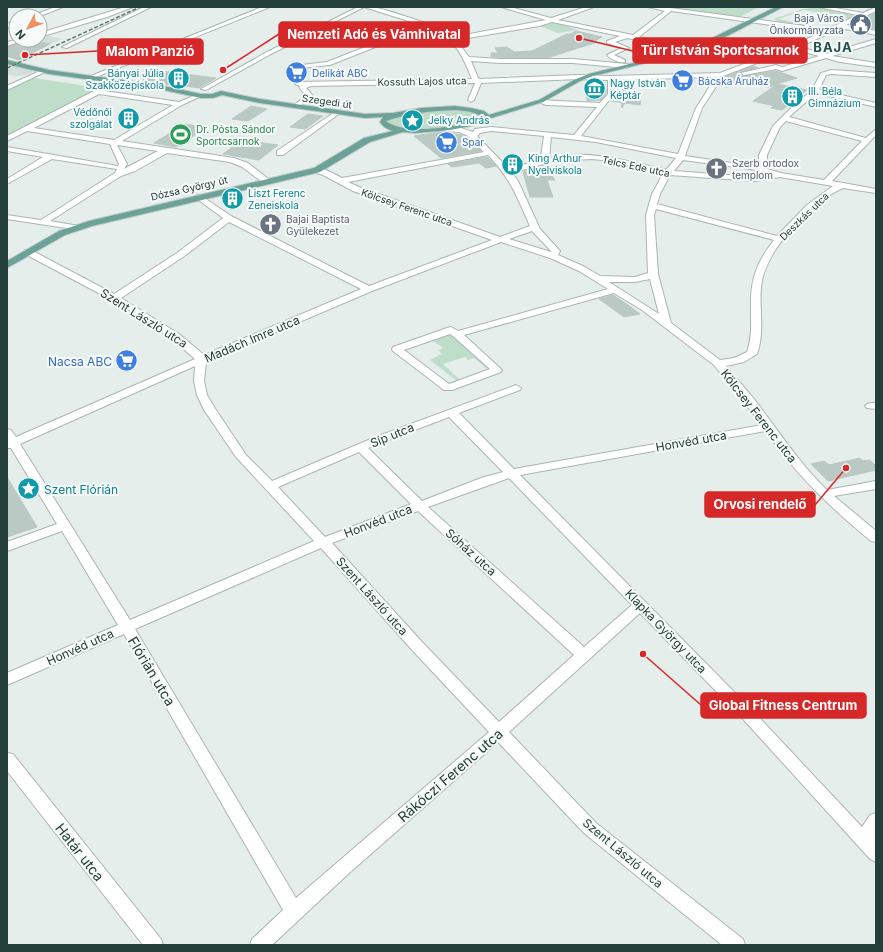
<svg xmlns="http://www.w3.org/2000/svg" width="883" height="952" font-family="Inter,sans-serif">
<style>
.built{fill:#d4deda}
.green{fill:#bfdeca}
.building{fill:#bbc9c4;stroke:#b8c8c2}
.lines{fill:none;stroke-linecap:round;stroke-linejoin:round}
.street-casing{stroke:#a8b6b2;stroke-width:2}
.primary-casing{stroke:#c2cac8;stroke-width:2}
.street{fill:#fff;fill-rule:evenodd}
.primary{fill:#6ca297;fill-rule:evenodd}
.rail{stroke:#607b75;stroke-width:1.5;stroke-dasharray:4 2;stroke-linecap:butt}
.labels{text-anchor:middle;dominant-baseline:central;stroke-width:4;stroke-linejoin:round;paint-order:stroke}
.far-service-label{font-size:10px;fill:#4e5e75;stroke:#f6faf9;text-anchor:end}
.far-culture-label{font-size:10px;fill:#0d838f;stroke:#f6faf9;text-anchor:start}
.far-shop-label{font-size:10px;fill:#366cbe;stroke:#f6faf9;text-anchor:start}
.far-street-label{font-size:10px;fill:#25403a;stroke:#f6faf9}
.far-leisure-label{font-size:10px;fill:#27864d;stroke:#f6faf9;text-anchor:start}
.far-worship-label{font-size:10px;fill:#5b616d;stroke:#f6faf9;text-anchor:start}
.street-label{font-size:12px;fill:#25403a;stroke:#f6faf9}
.shop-label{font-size:12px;fill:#366cbe;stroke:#f6faf9;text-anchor:end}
.culture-label{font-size:12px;fill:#0d838f;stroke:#f6faf9;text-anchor:start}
.far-district-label{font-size:13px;font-weight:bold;letter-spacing:1px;fill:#215249;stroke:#f6faf9}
.near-street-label{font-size:14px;fill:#25403a;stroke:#f6faf9}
.leader{fill:none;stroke:#d62828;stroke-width:1.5}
.callout-dot{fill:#d62828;stroke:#f6faf9;stroke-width:1.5}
.callout{fill:#d62828;stroke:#d62828;stroke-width:1.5}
.callout-label{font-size:13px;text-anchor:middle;font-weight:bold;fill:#fff}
</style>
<rect width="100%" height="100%" fill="#e5eeeb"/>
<path class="built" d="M44 35 63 39 46 46 19 60 7 57V46L30 40H40V37Z
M7 65 25 68 32 71V73L21 76 7 75Z"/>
<path class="green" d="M663 7H760L739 17Z
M817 7 860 15 849 19 840 15 836 16 804 10 778 19 811 26 775 22 777 20 773 19 803 9Z
M558 22 577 30 558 33 539 26Z
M34 78 99 88 7 137V90Z
M449 110H468L483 117 479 122 447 127 408 130 387 124 389 119 421 112Z
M448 332 489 368 487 369 474 358 468 360 465 357 443 364 460 380 457 381 430 360 442 354 438 350 443 348 430 339Z"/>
<path class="building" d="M876 13V29L851 24Z
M576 31 602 37 595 41 597 42 547 58 491 57V53H498L495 48 507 47 514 52 532 51 567 34H570Z
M30 40 50 44 19 60 7 56V47Z
M753 66 758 68 741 72 740 73 744 76 776 71 797 78 777 84 807 90 782 110 771 108 774 106 753 101 776 85 768 87 733 82 728 87 718 86 725 77Z
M160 71 216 78 199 88 178 85 176 86 143 80Z
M616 81 630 82 631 89 630 97 641 100 640 105 625 103 622 108 621 102 610 101 616 92 618 93Z
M605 85 603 88 606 89V93L601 100 587 101 588 98H586Z
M251 106 267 109 248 121 232 119Z
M308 114 323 116 305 129 290 127Z
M185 124 206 128 176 147 154 143Z
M441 132 461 135 470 140 481 151 441 158 414 136Z
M242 140 278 145 259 160 223 154Z
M487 157 496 166 486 168 479 163 452 167 448 164Z
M545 165 555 180H547L553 197H530L523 172Z
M613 295 628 305 640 314 624 317 599 299Z
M860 458 863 461 870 460 876 466V470L828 481 811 464 824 461 829 465Z
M7 477 37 527 7 537Z"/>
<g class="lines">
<defs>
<path id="street" d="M55 7H63L40 16H32Z
M125 7H133L107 17 40 37V33Z
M144 7H151L67 48 62 47Z
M262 7H270L91 79 86 78Z
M358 7C363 7 368 6 373 7 387 10 446 28 453 37L546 20 501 7H510L551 18 586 7H594L558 20 633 35 665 11 648 7H663L828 29 858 15 818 7H830L863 13 876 7V11L846 25 876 31V35L841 28 799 47 826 54 876 39V43L832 56 876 63V67L840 62 826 58 782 71 776 69 744 75 741 73 776 65 782 67 819 56 794 49 723 76 702 108 685 156 759 167V155L773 126 789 110 812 90 821 73 831 70 876 73V77L831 74 826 75 819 90 876 103V107L816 93 789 117 866 138 876 129V135L832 181 876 189V193L843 188C811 202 764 251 761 287 759 309 765 332 757 354L744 362 726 366C738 381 752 395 763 411 784 439 802 466 827 490L876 481V489L834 496 876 531V542L871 541C831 508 795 474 766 431L520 475 753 711 862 827 870 815 876 813V862L870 859 743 719 640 613 509 732 596 823 743 939 745 945H722L584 833 498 742 347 875 272 945H250L252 939 283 910 124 634 7 685V673L118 625 62 531 7 551V542L57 524 11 448H7V429L11 430 16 437 195 359 171 338 123 306 25 254 24 252 25 250H31L114 294 177 253 223 218 197 199V195H200L231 216 369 286 492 240 353 191 323 175 314 172V168C324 167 334 174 342 178L484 152 468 136 459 132 445 131V127C455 126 464 129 473 132L475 129 491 127 574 135 597 107 546 105 539 102V100L600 103 608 94V80L579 79 481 83 474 100 471 102 468 100 475 83 311 86 306 88 313 96 312 97 298 107H294V105L306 96 299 87 300 86 295 84 298 82 472 79C462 54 454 36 426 27L330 65 291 69V67L293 66 327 62 421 25 364 7 271 54 206 90 201 89 267 52ZM671 11 822 32 792 46 720 73 610 76 579 75 480 79 478 78 471 61 500 63H573L627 68 630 66 627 64 573 59H500L469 57 456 40 539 26 552 22 620 36 607 41V43L621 48 607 55C611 60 619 63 625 62V60L614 55 629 48 615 42 627 38 692 50V48L639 37ZM716 77 696 108 678 154 581 136 614 94V80ZM786 121 862 141 824 180 781 173 767 169V155L780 127ZM491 131 544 136 541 157 529 163 509 169 477 136 480 133ZM551 137 596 142 676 158 666 170C628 161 589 149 549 158ZM488 155C511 179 517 197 530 226L500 237 359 187 348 182ZM592 159 612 161 663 174 652 194 646 215 648 273 635 277 600 276 585 267 558 255 560 251 540 229 518 181 512 173 554 161ZM683 160 751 169 759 171 757 176 754 177 674 171ZM670 175 754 181 780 177 833 186 807 205 777 236 657 204 660 194ZM656 209 774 240C756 263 750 280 751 309 751 324 752 338 747 352L734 358 720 360 671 323 658 274 654 215ZM229 222 361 289 204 355 179 334 121 298 183 257ZM532 231 551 251V252L509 239ZM501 242 550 258 579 271 608 289 458 331 451 327 447 328 393 347 392 349 393 351 444 390H452L501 372 502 370 464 335 614 293 642 310 714 365 762 425 514 469 459 413 520 390 521 388 516 385 373 438 272 481 246 455 216 410 207 395 204 381 206 362 372 291ZM650 279 659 314 609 282H635ZM450 334 453 336 490 369 449 384 404 350ZM195 366 194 381 197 395 204 410 236 457 314 541 130 620 20 444ZM449 417 503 472 481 478 422 501 368 448ZM359 452 411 504 325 537 278 487ZM509 478 632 605 584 647 428 507ZM418 511 574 655 499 722 423 643 332 543ZM321 548 413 651 489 732 296 898 135 629Z
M16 20V24L7 28V24Z
M16 40H25L7 46V42Z
M42 70 47 71 7 90V86Z
M118 80 121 82 120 83 105 91 179 102 196 95 201 96 182 105 122 141 234 158 248 163 271 181 267 183H264L242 167 230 162 167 153 135 171 121 176 50 221 79 226 80 228 79 230 7 219V215L41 220 115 173 117 169 52 159 7 184V179L43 157 7 151V147L118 166 119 164 110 144 27 131 7 141V136L94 91ZM99 94 173 105 114 140 34 128ZM117 145 158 151 124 169 127 164Z
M338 110 341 112 340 113 283 155H277V151Z
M871 403H876V409L867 408 865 406 867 404Z
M7 753 13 754 161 939 163 945H143L7 771Z"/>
<path id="primary" d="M776 7H783L729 35 702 47 678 55 593 76 580 81 543 102 491 118 489 120 481 124 450 130 415 133 403 132 370 142 320 172 92 226 65 235 7 268V261L59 231 89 221 314 168 364 138 393 131C387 129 383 127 380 122L383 117 365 118 260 103 222 95 213 98H201L159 89 49 74 7 64V60L49 70 159 85 201 94H212L221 91 260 99 365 114 393 113 421 108 455 106 470 108 484 111 489 115 539 100 576 79 589 74 674 53 698 45ZM455 110C465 111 475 111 484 118 462 126 405 137 386 121 409 113 431 111 455 110Z"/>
</defs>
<use href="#street" class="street-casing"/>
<use href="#primary" class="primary-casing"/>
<use href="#street" class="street"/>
<use href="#primary" class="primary"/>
<path class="rail" d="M7 68 140 7"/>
</g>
<defs>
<symbol id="civic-disc" viewBox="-11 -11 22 22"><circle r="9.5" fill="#5c6f8a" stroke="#f6faf9"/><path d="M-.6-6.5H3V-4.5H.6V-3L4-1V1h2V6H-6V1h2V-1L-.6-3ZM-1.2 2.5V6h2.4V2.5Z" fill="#fff"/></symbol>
<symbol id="supermarket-disc" viewBox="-11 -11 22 22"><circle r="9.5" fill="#3f7fe0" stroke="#f6faf9"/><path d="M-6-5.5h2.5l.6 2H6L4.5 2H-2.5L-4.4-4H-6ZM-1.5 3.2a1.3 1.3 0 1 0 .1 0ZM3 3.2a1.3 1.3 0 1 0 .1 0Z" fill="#fff"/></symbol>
<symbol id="building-disc" viewBox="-11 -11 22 22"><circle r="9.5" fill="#0f9aa8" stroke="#f6faf9"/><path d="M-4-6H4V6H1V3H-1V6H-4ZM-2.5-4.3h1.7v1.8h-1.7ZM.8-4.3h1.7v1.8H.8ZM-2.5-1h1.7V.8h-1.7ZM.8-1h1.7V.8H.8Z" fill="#fff"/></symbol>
<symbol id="museum-disc" viewBox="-11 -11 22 22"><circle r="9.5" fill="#0f9aa8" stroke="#f6faf9"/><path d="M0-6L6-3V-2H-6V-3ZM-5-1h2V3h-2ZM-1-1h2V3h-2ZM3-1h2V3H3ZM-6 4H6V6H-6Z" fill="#fff"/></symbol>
<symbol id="sight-disc" viewBox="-11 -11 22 22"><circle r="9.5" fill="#0f9aa8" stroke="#f6faf9"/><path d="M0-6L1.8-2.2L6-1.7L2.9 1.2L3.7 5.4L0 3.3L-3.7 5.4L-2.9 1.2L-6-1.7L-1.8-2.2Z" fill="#fff"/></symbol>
<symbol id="stadium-disc" viewBox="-11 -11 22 22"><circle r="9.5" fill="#2e9e5b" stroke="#f6faf9"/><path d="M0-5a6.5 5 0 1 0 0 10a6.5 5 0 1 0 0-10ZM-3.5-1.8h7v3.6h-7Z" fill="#fff"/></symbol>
<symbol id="church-disc" viewBox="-11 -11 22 22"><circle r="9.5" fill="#6b7280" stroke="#f6faf9"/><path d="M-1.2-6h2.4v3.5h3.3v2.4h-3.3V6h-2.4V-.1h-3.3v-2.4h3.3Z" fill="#fff"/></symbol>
</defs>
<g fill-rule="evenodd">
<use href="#civic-disc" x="848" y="12" width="25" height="25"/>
<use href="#supermarket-disc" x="284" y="60" width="25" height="25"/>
<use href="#building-disc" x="166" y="66" width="25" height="25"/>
<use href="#supermarket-disc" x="670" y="68" width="25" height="25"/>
<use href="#museum-disc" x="582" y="76" width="25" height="25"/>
<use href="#building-disc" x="780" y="84" width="25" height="25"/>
<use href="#building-disc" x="116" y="106" width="25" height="25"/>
<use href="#sight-disc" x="400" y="108" width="25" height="25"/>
<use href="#stadium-disc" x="168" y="122" width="25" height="25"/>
<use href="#supermarket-disc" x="434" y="130" width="25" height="25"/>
<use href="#building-disc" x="500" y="152" width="25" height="25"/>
<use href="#church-disc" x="704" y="156" width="25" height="25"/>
<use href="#building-disc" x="220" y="186" width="25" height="25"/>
<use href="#church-disc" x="258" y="212" width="25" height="25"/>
<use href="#supermarket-disc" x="114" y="348" width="25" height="25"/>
<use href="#sight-disc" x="16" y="476" width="25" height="25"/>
</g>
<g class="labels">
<g class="far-service-label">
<text x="844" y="18">Baja Város<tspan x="844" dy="12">Önkormányzata</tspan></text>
</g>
<g class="far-culture-label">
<text x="164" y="73" text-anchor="end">Bányai Júlia<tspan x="164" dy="12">Szakközépiskola</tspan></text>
<text x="610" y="83">Nagy István<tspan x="610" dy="12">Képtár</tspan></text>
<text x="808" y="91">III. Béla<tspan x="808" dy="12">Gimnázium</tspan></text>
<text x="112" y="112" text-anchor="end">Védőnői<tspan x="112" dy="12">szolgálat</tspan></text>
<text x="428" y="120">Jelky András</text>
<text x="528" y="158">King Arthur<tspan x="528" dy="12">Nyelviskola</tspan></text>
<text x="248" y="193">Liszt Ferenc<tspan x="248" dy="12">Zeneiskola</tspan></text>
</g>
<g class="far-shop-label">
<text x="312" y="73">Delikát ABC</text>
<text x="698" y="81">Bácska Áruház</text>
<text x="462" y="142">Spar</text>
</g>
<g class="far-street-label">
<text transform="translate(422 81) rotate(-1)">Kossuth Lajos utca</text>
<text transform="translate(327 101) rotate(8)">Szegedi út</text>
<text transform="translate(636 166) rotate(12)">Telcs Ede utca</text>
<text transform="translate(189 188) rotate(-13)">Dózsa György út</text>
<text transform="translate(407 207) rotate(19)">Kölcsey Ferenc utca</text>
<text transform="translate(804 216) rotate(-44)">Deszkás utca</text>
</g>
<g class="far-leisure-label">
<text x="196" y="129">Dr. Pósta Sándor<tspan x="196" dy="12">Sportcsarnok</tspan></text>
</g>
<g class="far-worship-label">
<text x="732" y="163">Szerb ortodox<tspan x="732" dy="12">templom</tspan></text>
<text x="286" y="219">Bajai Baptista<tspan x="286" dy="12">Gyülekezet</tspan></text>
</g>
<g class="street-label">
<text transform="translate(144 318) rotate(32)">Szent László utca</text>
<text transform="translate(252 339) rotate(-23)">Madách Imre utca</text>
<text transform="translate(759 416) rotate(52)">Kölcsey Ferenc utca</text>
<text transform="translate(392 435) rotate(-22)">Síp utca</text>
<text transform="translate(691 441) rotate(-10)">Honvéd utca</text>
<text transform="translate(378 521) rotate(-21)">Honvéd utca</text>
<text transform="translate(471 552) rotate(42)">Sóház utca</text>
<text transform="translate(372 596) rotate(48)">Szent László utca</text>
<text transform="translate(666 631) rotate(46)">Klapka György utca</text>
<text transform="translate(80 647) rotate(-24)">Honvéd utca</text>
<text transform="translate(623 853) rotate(40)">Szent László utca</text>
</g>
<g class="shop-label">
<text x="112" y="361">Nacsa ABC</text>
</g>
<g class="culture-label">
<text x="44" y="489">Szent Flórián</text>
</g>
<g class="far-district-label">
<text x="833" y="47">BAJA</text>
</g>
<g class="near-street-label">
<text transform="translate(152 671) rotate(59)">Flórián utca</text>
<text transform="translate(450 775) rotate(-41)">Rákóczi Ferenc utca</text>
<text transform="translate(80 852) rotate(52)">Határ utca</text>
</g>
</g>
<path class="leader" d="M223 70L279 34M579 38L633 51M25 55L98 51M846 468L815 505M643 654L701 705"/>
<g class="callout-dot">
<circle cx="223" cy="70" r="4"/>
<circle cx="579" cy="38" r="4"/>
<circle cx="25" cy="55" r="4"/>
<circle cx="846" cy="468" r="4"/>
<circle cx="643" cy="654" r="4"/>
</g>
<g class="callout">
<rect x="279" y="22" width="190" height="25" rx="4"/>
<rect x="633" y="38" width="174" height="25" rx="4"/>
<rect x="98" y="39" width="105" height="25" rx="4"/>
<rect x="705" y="492" width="110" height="25" rx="4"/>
<rect x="701" y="693" width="165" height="25" rx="4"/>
</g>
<g class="callout-label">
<text x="374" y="39">Nemzeti Adó és Vámhivatal</text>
<text x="720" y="55">Türr István Sportcsarnok</text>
<text x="150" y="56">Malom Panzió</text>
<text x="760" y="509">Orvosi rendelő</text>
<text x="783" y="710">Global Fitness Centrum</text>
</g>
<rect width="883" height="952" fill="none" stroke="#25403a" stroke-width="16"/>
<g transform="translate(28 28) rotate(229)"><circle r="19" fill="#f6faf9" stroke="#a2b0ad"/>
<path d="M0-3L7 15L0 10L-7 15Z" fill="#ee8f64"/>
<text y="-6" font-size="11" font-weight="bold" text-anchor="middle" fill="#25403a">N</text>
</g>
</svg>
